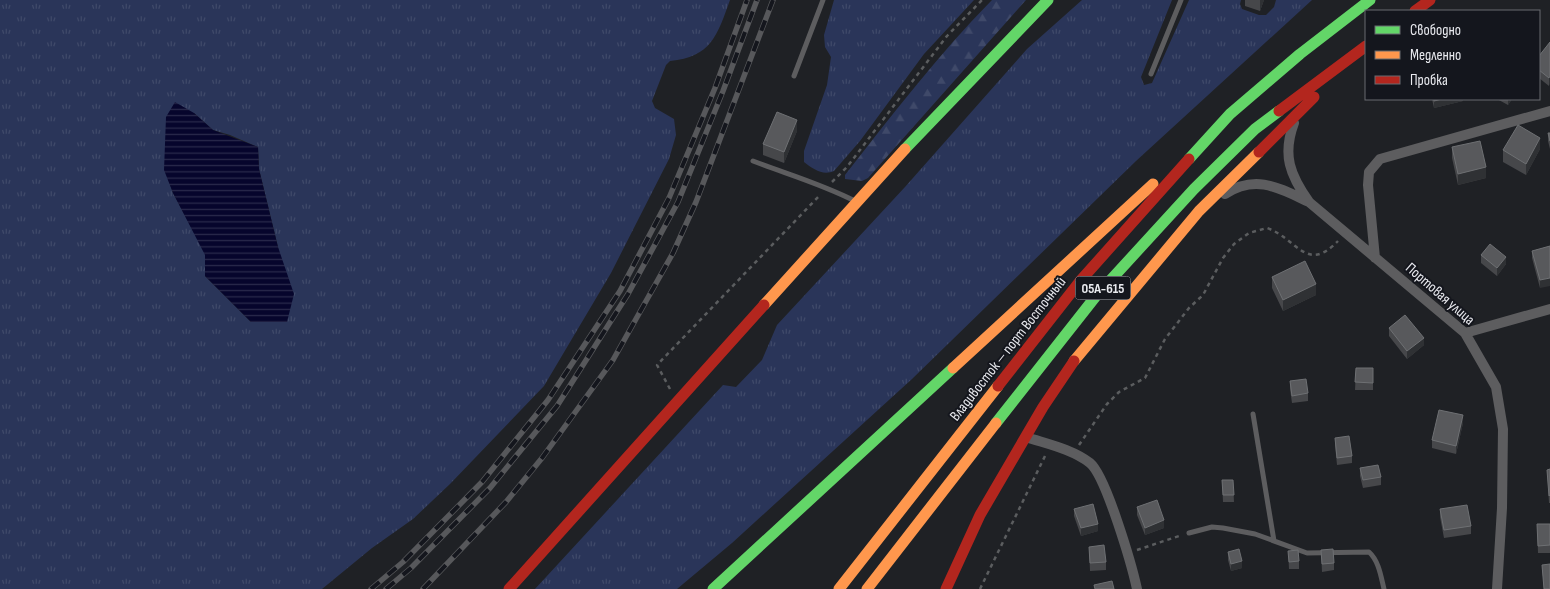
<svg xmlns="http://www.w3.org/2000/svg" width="1550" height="589" font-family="'Sofia Sans Condensed',sans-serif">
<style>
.grass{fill:url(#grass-tufts);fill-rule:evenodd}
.forest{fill:url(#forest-firs)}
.water{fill:url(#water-rules)}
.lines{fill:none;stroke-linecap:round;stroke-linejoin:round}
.path{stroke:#5b5d5f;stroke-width:2.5;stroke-dasharray:4 4;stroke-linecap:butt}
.lane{stroke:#5d5d5f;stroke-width:5}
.street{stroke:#5d5d5f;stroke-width:10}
.fast{stroke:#63d668;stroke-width:11}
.slow{stroke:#ff974d;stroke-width:11}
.jam{stroke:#b3261e;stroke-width:11}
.rail-casing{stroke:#57585b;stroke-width:5.5}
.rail{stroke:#14161d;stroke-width:4;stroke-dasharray:11;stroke-linecap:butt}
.wall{fill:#46474a}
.shaded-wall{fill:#2f3134}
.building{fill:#58595c;stroke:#6e7073}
.labels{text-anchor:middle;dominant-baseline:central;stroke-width:4;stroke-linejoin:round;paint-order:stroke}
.shield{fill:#14161d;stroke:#a9aab0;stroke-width:1}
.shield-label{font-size:14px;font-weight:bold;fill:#e9eaef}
.street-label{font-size:15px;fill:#e9eaef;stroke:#14161d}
</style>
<defs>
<pattern id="grass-tufts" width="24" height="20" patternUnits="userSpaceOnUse" patternTransform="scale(1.25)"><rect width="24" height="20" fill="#2a3559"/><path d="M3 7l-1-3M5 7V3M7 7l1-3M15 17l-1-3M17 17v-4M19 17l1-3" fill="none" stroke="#3f4969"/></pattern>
<pattern id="forest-firs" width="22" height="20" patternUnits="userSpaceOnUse" patternTransform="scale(1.25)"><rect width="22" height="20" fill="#2a3559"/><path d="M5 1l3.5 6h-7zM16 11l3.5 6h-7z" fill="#3f4969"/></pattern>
<pattern id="water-rules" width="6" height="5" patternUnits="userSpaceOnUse" patternTransform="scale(1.25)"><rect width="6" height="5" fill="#06052c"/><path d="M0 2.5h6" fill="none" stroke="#2a2a4b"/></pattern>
</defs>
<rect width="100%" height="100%" fill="#1f2125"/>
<path class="grass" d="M0 0H730C717 36 711 57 670 61L666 65 652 101 655 108 674 119 676 135 669 159 611 273 544 386 450 484 413 519 372 548 322 589H0ZM194 113 213 130 230 135 258 147 259 169 278 247 287 322H251L205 276 206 255 173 193 165 170Z
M834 0H974L924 54 860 141 834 171C823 176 813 169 804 162V151L827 85 831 57 825 47 824 35Z
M1082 0H1172L1141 77 1144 85 1152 83 1189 0H1241L1240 4 1242 9 1259 15H1266L1274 7 1276 0H1312L1136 161 912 379 732 543 677 589H535L723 385 736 387 762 360 777 325 905 187 1027 49Z"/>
<path class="forest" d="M992 0H1026L868 178 862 181 845 179V175C892 115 938 55 992 0Z"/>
<path class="water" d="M175 102 194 113 213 130 258 147 259 169 278 247 294 294 287 322H251L205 276V255L173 193 164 170 166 117Z"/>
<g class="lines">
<path class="path" d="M832 182 847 167 947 36 982 0
M670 389 657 365 820 195
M1079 445 1107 404 1119 392 1145 378 1165 339 1189 308 1203 295 1223 258 1234 244 1249 233 1267 228C1298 239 1306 274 1338 241
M1137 550 1182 535
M980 589 1046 454"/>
<path class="lane" d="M1151 74 1181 0
M794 76 823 0
M753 161C787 174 822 184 855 201
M1253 414 1274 541
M1189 533 1212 527 1223 528 1255 534 1307 553 1369 552C1379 561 1381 577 1384 589"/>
<path class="street" d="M1225 194C1256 174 1279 188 1309 202 1290 175 1282 155 1294 123
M1309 202 1465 333 1496 387 1503 429 1502 508 1497 589
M1375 258 1368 185 1369 172 1380 159 1550 111
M1465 333 1550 309
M1026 437C1047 444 1072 449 1090 463 1106 476 1132 566 1137 589"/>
<path class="fast" d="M905 149 1048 0
M1189 159 1230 114 1300 54 1370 0
M996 423 1096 296 1194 189 1255 129 1279 111
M713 589 953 368"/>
<path class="slow" d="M764 305 905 149
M1074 361 1199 211 1259 152
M953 368 1153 184
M839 589 998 386
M867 589 996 423"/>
<path class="jam" d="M1415 11 1430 0
M1279 111 1366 46
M1259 152 1314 97
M998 386 1081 280 1189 159
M509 589 764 305
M946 589 980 515 1043 407 1074 361"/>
<defs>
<path id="rail" d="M371 589 403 562 482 482 548 400 620 291 669 198 715 88 747 0
M386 589 411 568 490 488 557 406 628 294 678 202 723 91 757 0
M423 589 506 502 542 458 613 360 673 253 696 202 773 0"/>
</defs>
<use href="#rail" class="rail-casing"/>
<use href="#rail" class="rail"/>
</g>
<path class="wall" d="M1245 0H1264L1260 11 1245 6Z
M1550 42 1549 86 1539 78V56Z
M1432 99H1463V101L1434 108Z
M1497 99H1512L1508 105Z
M797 131 784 163 763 155V144Z
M1548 133H1550V149L1548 141Z
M1452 147 1486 178 1458 185 1452 158Z
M1540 149 1526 175 1503 162V150Z
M1550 246 1540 288 1532 258V251Z
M1481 255 1506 264 1497 276 1481 263Z
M1272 277 1316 295 1283 311 1272 288Z
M1389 328 1424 345 1407 359 1389 336Z
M1356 368H1373V390H1355Z
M1290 381 1308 393V401L1292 403 1290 389Z
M1463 423 1456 454 1432 448V440Z
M1335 438 1352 456V463L1337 465 1335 445Z
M1360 468 1381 477V485L1363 488 1360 476Z
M1550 469V503H1549L1547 470Z
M1222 480H1233L1234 502H1223Z
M1137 507 1164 528 1145 535 1137 515Z
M1074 509 1098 531 1081 536 1074 516Z
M1440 509 1471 526V534L1444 538 1440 517Z
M1537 524H1550V553H1538Z
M1089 547 1106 562V570L1090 571Z
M1321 550 1334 563V570L1322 572Z
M1288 551 1299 561V569H1289Z
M1228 552 1242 568 1231 571 1228 560Z
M1542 565 1550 589H1544Z"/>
<path class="shaded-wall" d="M1260 0H1264L1260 11Z
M1550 76V84L1549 86V78Z
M1442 99H1463V101L1434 108V101Z
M1508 99H1512L1508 105Z
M797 120V131L784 163V152Z
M1540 138V149L1526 175V164Z
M1486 167V178L1458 185V174Z
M1506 257V264L1497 276V268Z
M1550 278V286L1540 288V280Z
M1316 284V295L1283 311V300Z
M1424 338V345L1407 359V351Z
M1463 415V423L1456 454V446Z
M1164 520V528L1145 535V528Z
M1098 524V531L1081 536V528Z
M1242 561V568L1231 571V564Z"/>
<path class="building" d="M1550 42V76L1549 78 1539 70V56Z
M1434 99H1442L1434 101Z
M777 112 797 120 784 152 763 144Z
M1518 125 1540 138 1526 164 1503 150Z
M1548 133H1550V141Z
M1480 141 1486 167 1458 174 1452 147Z
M1490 244 1506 257 1497 268 1481 255Z
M1550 246V278L1540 280 1532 251Z
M1305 261 1316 284 1283 300 1272 277Z
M1405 315 1424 338 1407 351 1389 328Z
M1356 368H1373V383L1355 382Z
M1306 379 1308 393 1292 396 1290 381Z
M1439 410 1463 415 1456 446 1432 440Z
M1349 436 1352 456 1337 458 1335 438Z
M1378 465 1381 477 1363 480 1360 468Z
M1550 469V495L1549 496 1547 470Z
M1222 480H1233L1234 495H1223Z
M1157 500 1164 520 1145 528 1137 507Z
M1093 504 1098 524 1081 528 1074 509Z
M1467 505 1471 526 1444 530 1440 509Z
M1537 524H1550V545L1538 546Z
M1104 545 1106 562 1090 563 1089 547Z
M1239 549 1242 561 1231 564 1228 552Z
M1333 549 1334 563 1322 564 1321 550Z
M1298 550 1299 561 1289 562 1288 551Z
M1550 564V589H1544L1542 565Z
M1112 581 1114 589H1095L1094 585Z"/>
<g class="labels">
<rect class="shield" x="1075.5" y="276.5" width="55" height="23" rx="4"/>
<g class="shield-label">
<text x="1103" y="288">05А-615</text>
</g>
<g class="street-label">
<text transform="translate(1440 294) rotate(41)">Портовая улица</text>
<text transform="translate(1008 349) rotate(-52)">Владивосток — порт Восточный</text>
</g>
</g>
<rect x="1365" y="10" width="175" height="90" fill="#14161d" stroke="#696b71"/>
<rect x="1375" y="26" width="25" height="8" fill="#63d668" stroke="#696b71"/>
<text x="1410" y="35" font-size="15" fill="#e9eaef">Свободно</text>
<rect x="1375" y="51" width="25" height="8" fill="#ff974d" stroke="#696b71"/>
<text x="1410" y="60" font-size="15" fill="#e9eaef">Медленно</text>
<rect x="1375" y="76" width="25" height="8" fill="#b3261e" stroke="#696b71"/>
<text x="1410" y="85" font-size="15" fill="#e9eaef">Пробка</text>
</svg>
